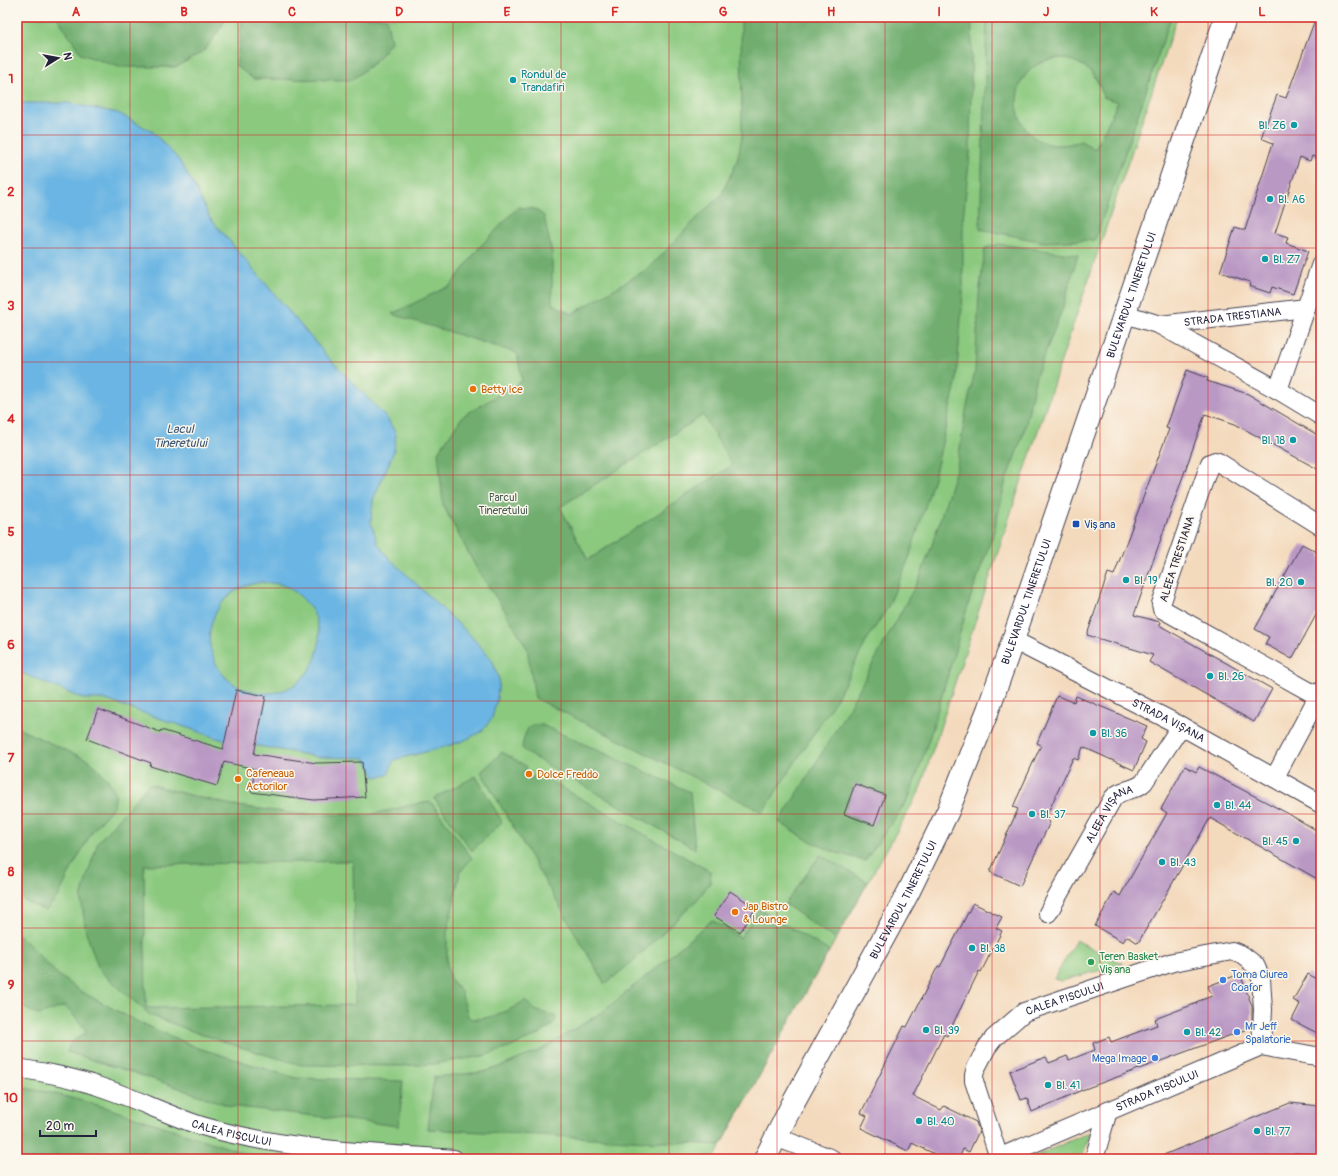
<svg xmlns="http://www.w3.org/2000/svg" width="1338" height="1176" font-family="Pangolin,sans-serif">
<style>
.green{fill:#8bc97f;stroke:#56765d}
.forest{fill:#70ad6e;stroke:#496854;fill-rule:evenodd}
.water{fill:#6ab5e3;stroke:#466c8f;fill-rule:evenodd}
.building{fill:#ba98c4}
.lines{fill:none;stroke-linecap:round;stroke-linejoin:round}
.street-casing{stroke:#423e4e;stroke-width:20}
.primary-casing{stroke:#423e4e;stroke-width:24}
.street{stroke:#fff;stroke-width:18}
.primary{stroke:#fff;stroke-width:22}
.grid{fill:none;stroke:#d62828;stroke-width:1;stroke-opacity:0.55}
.culture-dot{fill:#0f9aa8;stroke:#fbf7ec;stroke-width:1.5}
.food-dot{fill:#e8710a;stroke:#fbf7ec;stroke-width:1.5}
.transit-dot{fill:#1a4fb4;stroke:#fbf7ec;stroke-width:1.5}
.leisure-dot{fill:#2e9e5b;stroke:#fbf7ec;stroke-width:1.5}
.shop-dot{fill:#3f7fe0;stroke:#fbf7ec;stroke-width:1.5}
.labels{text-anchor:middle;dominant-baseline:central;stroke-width:3;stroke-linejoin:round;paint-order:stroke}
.culture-label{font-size:11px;fill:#0d838f;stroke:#fbf7ec;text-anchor:start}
.street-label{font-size:11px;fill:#22223b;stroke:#fbf7ec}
.food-label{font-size:11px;fill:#c56008;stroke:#fbf7ec;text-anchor:start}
.park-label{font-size:11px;fill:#475c53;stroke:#fbf7ec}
.transit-label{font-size:11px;fill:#164399;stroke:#fbf7ec;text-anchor:start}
.leisure-label{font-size:11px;fill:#27864d;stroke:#fbf7ec;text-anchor:start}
.shop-label{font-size:11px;fill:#366cbe;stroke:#fbf7ec;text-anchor:start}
.water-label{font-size:12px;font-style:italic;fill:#3b5576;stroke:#fbf7ec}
.neatline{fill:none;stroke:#d62828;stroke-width:1.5}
.grid-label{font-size:13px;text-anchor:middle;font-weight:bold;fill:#d62828}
</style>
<rect width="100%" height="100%" fill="#fbf7ec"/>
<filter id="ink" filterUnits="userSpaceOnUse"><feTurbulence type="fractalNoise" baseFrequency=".025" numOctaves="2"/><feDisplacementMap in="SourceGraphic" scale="8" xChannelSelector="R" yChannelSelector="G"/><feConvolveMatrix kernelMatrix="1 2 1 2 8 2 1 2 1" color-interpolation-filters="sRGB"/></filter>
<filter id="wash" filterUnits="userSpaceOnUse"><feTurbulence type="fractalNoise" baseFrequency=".012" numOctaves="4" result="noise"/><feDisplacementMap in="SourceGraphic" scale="16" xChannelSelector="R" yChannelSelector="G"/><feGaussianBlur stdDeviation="0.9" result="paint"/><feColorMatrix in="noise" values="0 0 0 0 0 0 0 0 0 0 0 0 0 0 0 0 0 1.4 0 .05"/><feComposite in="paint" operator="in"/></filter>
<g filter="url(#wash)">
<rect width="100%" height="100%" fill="#f4dabd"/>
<path class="green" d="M17 17H1177L1055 379 919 792 766 1063 714 1159H17Z
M1076 940 1123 964 1061 981 1054 979Z
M1090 1132 1082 1159H1029Z"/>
<path class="forest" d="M57 17H225L222 26 204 51 176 67H119L81 54Z
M243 17H386L391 42 377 60 352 80 254 79 236 66Z
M741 17H972L970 153 963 219V293L956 383 934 478 909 558 888 607 867 640 837 698 763 812 535 698 527 648 505 611 478 571 443 505 438 452 463 416 522 381 517 353 392 314 451 285 479 248 518 207 535 209 544 216 552 253V304L572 314 644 271 659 258 696 219 721 195 737 161 742 137ZM703 415 732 465 588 560 560 507Z
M987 17H1171L1141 106 1095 240 1043 242 980 229ZM1060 58C1085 62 1097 73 1103 97L1118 102 1095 149 1081 141C1074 143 1067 145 1060 145 1011 147 1000 74 1048 60 1052 59 1056 59 1060 58Z
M999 244 1078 255 1062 310 1036 376 1024 433 1006 480 994 531 969 602 931 733 909 798 865 861 834 852 806 839 779 822 804 783 852 702 920 577 932 545 957 466 966 411 975 370 979 295 985 248ZM855 784 885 795 874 825 844 814Z
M531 725H542L690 792 695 849 528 754 522 748C523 739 525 732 531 725Z
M17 728 90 761 108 780 116 793 114 806 93 830 72 868 59 895 46 911 24 901 17 889Z
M502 752 527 767 523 775 531 780 536 773 711 872 710 883 696 901 632 962 605 984 481 772Z
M476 776 502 822 472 851 434 798Z
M149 784 197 797 237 806 299 814 369 815 416 804 431 802 472 858 460 872 447 933V966L450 979 461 992 468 1016 471 1019H477L489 1017 507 1011 526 1000 535 1010 556 1017 554 1024 540 1034 509 1048 483 1056 433 1064 402 1066 301 1065 243 1048 197 1033 150 1015 99 970 86 932 81 898 88 873 98 842ZM353 861 355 1005 146 1008 144 865Z
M820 855 868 882 836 940 785 904Z
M760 909 829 951 721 1145 428 1129 434 1077 483 1072 502 1066 541 1050 605 1010 670 956 712 920 740 938Z
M19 934 56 973 80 991 136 1021 198 1048 296 1078 403 1081 399 1126 230 1106 153 1079 67 1052 70 1043 87 1032 77 1019 65 1006 39 1015 17 1005V941Z
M17 1087 52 1093 105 1107 250 1155 287 1159H104L56 1157 51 1159H23L17 1156Z"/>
<path class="water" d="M17 103H68L118 113 153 132 179 160 196 189 210 218 326 355 387 418 396 434 394 451 373 500 371 522 378 544 389 558 471 636 492 660 499 680 497 699 492 718 481 732 463 741 441 748 394 760 388 775 375 777 365 758 318 757 220 739 103 699H83L17 671ZM261 582C266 583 273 583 279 584 287 586 296 592 302 598 333 627 320 681 278 692 268 694 257 693 248 690 234 687 219 674 215 661 213 656 211 651 210 646 206 622 221 596 243 587 248 584 255 584 261 582Z"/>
<g id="blocks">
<path class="building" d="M1316 17H1321V159L1312 156 1310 161 1300 157 1275 233 1288 237 1286 243 1308 251 1293 294 1272 287 1270 293 1249 286 1250 282 1220 272 1235 227 1245 230 1273 143 1261 138 1277 95 1286 98Z
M1187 370 1208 378 1207 381 1248 394 1321 437V471L1235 424 1205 414 1134 615 1160 622 1159 625 1272 689 1254 722 1149 662 1153 655 1087 635 1108 573 1114 575 1169 429 1166 428Z
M1302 544 1321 554V606L1292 659 1265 644 1269 637 1255 629Z
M236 690 266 696 254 754 317 763 362 762 365 797 314 800 251 792 255 769 224 762 217 786 150 766 151 763 87 739 98 709 160 732 161 730 223 749Z
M1057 696 1074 702 1076 696 1147 726 1141 739 1146 742 1134 770 1083 747 1078 760 1073 758 1045 819 1050 822 1020 886 990 872 1018 809 1013 807 1041 745 1037 743Z
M1185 766 1196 772 1199 767 1287 813 1321 833V881L1210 818 1138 943 1127 936 1123 942 1095 926 1114 892 1120 896 1167 813 1161 809Z
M855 784 885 795 874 825 844 814Z
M730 891 756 908 740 932 714 916Z
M973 903 1002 917 996 928 1002 931 981 972 979 971 947 1036 944 1034 913 1096 941 1110 944 1106 976 1122 979 1131 969 1152 963 1149 959 1159H945L912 1143 908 1151 861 1128 867 1116 861 1113 904 1026 907 1027 938 966 940 967Z
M1240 974 1252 1006V1025L1250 1028 1082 1090 1032 1112 1027 1098 1021 1100 1010 1071 1046 1057 1049 1063 1067 1056 1069 1060 1095 1050 1093 1043 1109 1037 1111 1042 1157 1025 1155 1019 1197 1003 1196 1002 1212 996 1208 986Z
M1308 974 1321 981V1035L1292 1020 1300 1004 1293 1000Z
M1290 1103 1321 1106V1155L1295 1153 1280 1159H1154Z"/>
</g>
</g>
<g filter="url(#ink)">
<use href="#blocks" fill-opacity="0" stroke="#423e4e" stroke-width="1"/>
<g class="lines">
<defs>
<g id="street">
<path d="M1125 314 1160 325 1278 390 1321 416"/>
<path id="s1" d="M1160 325 1306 308 1321 264"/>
<path d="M1278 390 1306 308"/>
<path d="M1321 526 1218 462 1215 461 1210 463 1161 604 1162 609 1321 698"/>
<path id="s2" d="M1013 640 1181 726 1321 804"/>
<path d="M1275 777 1321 691"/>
<path id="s3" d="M1048 913 1113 798C1121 788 1135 792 1144 782L1181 726"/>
<path id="s4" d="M17 1068C42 1072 67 1076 91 1084 129 1095 164 1114 202 1126 283 1150 369 1153 454 1159"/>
<path d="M776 1137 832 1159"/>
<path id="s5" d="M999 1158 974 1081V1075L976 1068 987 1047 994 1038 1024 1012 1173 962 1232 951 1242 955 1255 965 1261 978 1263 1010 1261 1046"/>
<path id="s6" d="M996 1159 1261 1046 1321 1057"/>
<path d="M1094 1159 1108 1111"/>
</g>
<g id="primary">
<path id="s7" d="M765 1159 792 1105 908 893 948 811 988 710 1013 640 1226 17"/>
</g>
</defs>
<use href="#street" class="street-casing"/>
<use href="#primary" class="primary-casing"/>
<use href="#street" class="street"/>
<use href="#primary" class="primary"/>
</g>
</g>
<path class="grid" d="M130 17V1159M238 17V1159M346 17V1159M453 17V1159M561 17V1159M669 17V1159M777 17V1159M885 17V1159M992 17V1159M1100 17V1159M1208 17V1159M17 135H1321M17 248H1321M17 362H1321M17 475H1321M17 588H1321M17 701H1321M17 814H1321M17 928H1321M17 1041H1321"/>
<g class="culture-dot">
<circle cx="513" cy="80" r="4"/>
<circle cx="1294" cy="125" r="4"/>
<circle cx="1270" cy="199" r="4"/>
<circle cx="1265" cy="259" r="4"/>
<circle cx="1293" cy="440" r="4"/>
<circle cx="1126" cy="580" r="4"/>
<circle cx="1301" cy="582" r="4"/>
<circle cx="1210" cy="676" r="4"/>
<circle cx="1093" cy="733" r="4"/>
<circle cx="1217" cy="805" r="4"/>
<circle cx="1032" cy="814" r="4"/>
<circle cx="1296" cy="841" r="4"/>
<circle cx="1162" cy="862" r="4"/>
<circle cx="972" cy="948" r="4"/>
<circle cx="926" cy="1030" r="4"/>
<circle cx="1187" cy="1032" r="4"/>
<circle cx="1048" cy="1085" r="4"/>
<circle cx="919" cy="1121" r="4"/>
<circle cx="1257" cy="1131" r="4"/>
</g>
<g class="food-dot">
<circle cx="473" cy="389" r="4"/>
<circle cx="529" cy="774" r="4"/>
<circle cx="238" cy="779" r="4"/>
<circle cx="735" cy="912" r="4"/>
</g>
<rect class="transit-dot" x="1072" y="520" width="8" height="8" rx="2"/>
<circle class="leisure-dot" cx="1091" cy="962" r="4"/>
<g class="shop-dot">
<circle cx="1223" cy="980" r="4"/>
<circle cx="1237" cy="1032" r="4"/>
<circle cx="1155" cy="1058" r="4"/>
</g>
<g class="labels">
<g class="culture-label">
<text x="521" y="74">Rondul de<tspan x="521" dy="13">Trandafiri</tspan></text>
<text x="1286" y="125" text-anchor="end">Bl. Z6</text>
<text x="1278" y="199">Bl. A6</text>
<text x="1273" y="259">Bl. Z7</text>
<text x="1285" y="440" text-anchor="end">Bl. 18</text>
<text x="1134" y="580">Bl. 19</text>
<text x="1293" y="582" text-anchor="end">Bl. 20</text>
<text x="1218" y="676">Bl. 26</text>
<text x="1101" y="733">Bl. 36</text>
<text x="1225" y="805">Bl. 44</text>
<text x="1040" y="814">Bl. 37</text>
<text x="1288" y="841" text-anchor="end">Bl. 45</text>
<text x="1170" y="862">Bl. 43</text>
<text x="980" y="948">Bl. 38</text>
<text x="934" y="1030">Bl. 39</text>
<text x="1195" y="1032">Bl. 42</text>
<text x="1056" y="1085">Bl. 41</text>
<text x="927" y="1121">Bl. 40</text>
<text x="1265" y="1131">Bl. 77</text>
</g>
<g class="street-label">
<text stroke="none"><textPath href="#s7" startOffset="941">BULEVARDUL TINERETULUI</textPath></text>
<text stroke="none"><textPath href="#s1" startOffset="73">STRADA TRESTIANA</textPath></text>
<text transform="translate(1177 559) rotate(-72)">ALEEA TRESTIANA</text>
<text stroke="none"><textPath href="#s7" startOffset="617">BULEVARDUL TINERETULUI</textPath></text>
<text stroke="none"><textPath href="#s2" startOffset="175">STRADA VIȘANA</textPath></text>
<text stroke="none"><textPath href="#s3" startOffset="118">ALEEA VIȘANA</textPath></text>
<text stroke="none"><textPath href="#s7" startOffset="294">BULEVARDUL TINERETULUI</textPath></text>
<text stroke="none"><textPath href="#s5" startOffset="212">CALEA PISCULUI</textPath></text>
<text stroke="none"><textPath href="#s6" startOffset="175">STRADA PISCULUI</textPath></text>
<text stroke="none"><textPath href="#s4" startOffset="225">CALEA PISCULUI</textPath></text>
</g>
<g class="food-label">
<text x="481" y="389">Betty Ice</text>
<text x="246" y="773">Cafeneaua<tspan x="246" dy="13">Actorilor</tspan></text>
<text x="537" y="774">Dolce Freddo</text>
<text x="743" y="906">Jap Bistro<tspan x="743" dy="13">&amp; Lounge</tspan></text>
</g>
<g class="park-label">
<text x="503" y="497">Parcul<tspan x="503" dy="13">Tineretului</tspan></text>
</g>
<g class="transit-label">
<text x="1084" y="524">Vișana</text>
</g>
<g class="leisure-label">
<text x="1099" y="956">Teren Basket<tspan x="1099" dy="13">Vișana</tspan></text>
</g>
<g class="shop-label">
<text x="1231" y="974">Toma Ciurea<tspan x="1231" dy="13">Coafor</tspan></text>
<text x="1245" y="1026">Mr Jeff<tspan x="1245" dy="13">Spalatorie</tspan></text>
<text x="1147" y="1058" text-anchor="end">Mega Image</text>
</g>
<g class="water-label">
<text x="180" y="429">Lacul<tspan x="180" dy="14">Tineretului</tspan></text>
</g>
</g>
<rect width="1338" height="1176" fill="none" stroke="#fbf7ec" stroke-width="44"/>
<g transform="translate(58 58) rotate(79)" stroke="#fbf7ec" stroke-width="3" paint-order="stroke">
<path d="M0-3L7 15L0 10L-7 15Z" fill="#22223b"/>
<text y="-6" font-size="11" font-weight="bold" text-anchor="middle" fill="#22223b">N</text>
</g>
<path d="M40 1130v6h56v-6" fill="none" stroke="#22223b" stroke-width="2"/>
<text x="46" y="1130" font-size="12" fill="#22223b" stroke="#fbf7ec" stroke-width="3" paint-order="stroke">20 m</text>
<rect x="22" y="22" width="1294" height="1132" class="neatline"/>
<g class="grid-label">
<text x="76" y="16">A</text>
<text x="184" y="16">B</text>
<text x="292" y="16">C</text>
<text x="399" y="16">D</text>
<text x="507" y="16">E</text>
<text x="615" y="16">F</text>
<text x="723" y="16">G</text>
<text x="831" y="16">H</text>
<text x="939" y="16">I</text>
<text x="1046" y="16">J</text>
<text x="1154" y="16">K</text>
<text x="1262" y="16">L</text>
<text x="11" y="83">1</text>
<text x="11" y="196">2</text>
<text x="11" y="310">3</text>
<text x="11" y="423">4</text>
<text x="11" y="536">5</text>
<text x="11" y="649">6</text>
<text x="11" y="762">7</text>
<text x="11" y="876">8</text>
<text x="11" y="989">9</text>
<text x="11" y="1102">10</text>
</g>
</svg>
